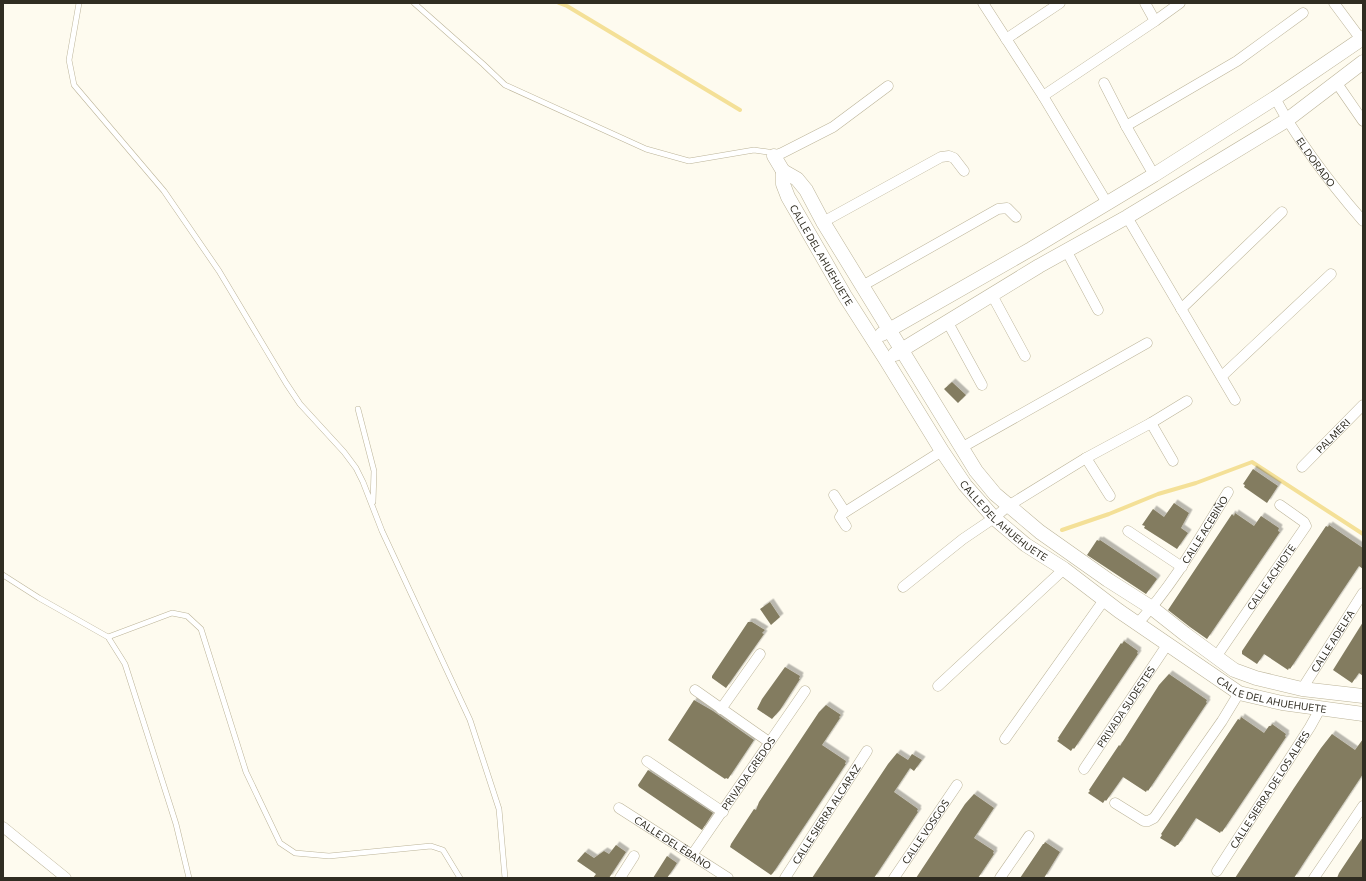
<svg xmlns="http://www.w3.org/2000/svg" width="1366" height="881" font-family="Commissioner,sans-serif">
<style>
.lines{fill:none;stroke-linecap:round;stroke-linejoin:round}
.stream{stroke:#f4e097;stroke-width:4}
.building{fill:#837c61;filter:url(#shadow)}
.lane-casing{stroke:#bcb499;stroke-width:6}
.street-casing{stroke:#bcb499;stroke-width:11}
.secondary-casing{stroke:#bcb499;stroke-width:15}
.lane{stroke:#fff;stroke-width:5}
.street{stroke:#fff;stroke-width:10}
.secondary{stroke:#fff;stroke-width:14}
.labels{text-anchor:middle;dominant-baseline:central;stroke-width:4;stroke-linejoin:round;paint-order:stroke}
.street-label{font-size:10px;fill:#302d22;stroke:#fefbef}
</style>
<defs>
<filter id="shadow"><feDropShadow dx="3.5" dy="-3.5" stdDeviation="0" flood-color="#0004"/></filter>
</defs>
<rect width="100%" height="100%" fill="#fefbef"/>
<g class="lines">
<path class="stream" d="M559 3 567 6 740 110
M1062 530 1109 514 1158 494 1196 483 1252 462 1363 534"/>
</g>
<path class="building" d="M952 382 966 395 958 403 944 389Z
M1253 469 1278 486 1267 503 1244 487 1245 485 1243 484Z
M1174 503 1189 513 1181 528 1188 533 1177 549 1144 528 1145 526 1142 525 1153 509 1164 517Z
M1235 513 1254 526 1261 516 1279 528 1278 531 1280 532 1207 639 1190 627 1168 610 1232 514 1234 516Z
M1329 525 1363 548V569L1359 566 1290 669 1289 668 1288 670 1264 654 1257 664 1242 654V651L1326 526 1328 527Z
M1097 540 1099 541 1100 540 1155 577 1157 579 1146 594 1087 555Z
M770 602 780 617 771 625 760 609Z
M748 622H752L765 630 762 633 764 634 726 688 712 678V676Z
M1363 622V676L1359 673 1352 683 1333 670Z
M1124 641 1138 651 1137 653 1138 654 1074 749 1073 748 1071 751 1057 741 1059 739 1058 738 1121 643 1122 644Z
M785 667 800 676 799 679H800L780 710 772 719 757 709 762 699Z
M1169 674 1207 700 1206 702 1207 703 1148 791 1147 790 1146 792 1123 777 1106 801 1105 800 1103 803 1088 793 1090 791 1089 790 1119 745 1120 746 1159 685Z
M694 700 713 711 754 740 728 779 726 778 725 779 710 769 668 740Z
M826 705 841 715 839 717 840 718 822 745 846 761 845 764H846L773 873 771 875 730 847 731 844 754 809 756 810 759 802 819 712Z
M1241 717 1264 733 1269 726H1271L1272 724 1286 734 1285 736 1286 737 1222 832 1221 831 1220 833 1196 818 1178 845H1177L1175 847 1160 838 1162 835 1161 834 1238 719 1240 720Z
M1332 734 1355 750 1363 739V774L1305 861 1294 878H1235L1294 788 1321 748Z
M897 753 908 760 912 754 922 760 914 771 910 768 894 792 918 809 917 811 918 812 874 878H812L888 764Z
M648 770 713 813 702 830 639 787 638 785Z
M974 794 994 808 974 838 994 851 993 853 994 854 978 878H916L965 804Z
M1363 837V878H1337L1339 873Z
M1045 842 1060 852 1044 878H1020L1043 844H1044Z
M616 845 626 852 609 878H593L596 874 577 861 585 852 594 858 604 851 609 854Z
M667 856 677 863 674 868 667 878H653Z"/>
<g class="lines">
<defs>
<path id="lane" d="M79 3 69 60 74 85 164 191 219 271 286 383 300 404 344 452 356 468 363 482 382 531 470 720 499 809 505 878
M414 3 483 64 505 85 646 149 689 161 754 150 768 152 773 155
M358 409 374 471 373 502
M3 575 39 598 108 637 125 664 176 824 189 878
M108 637 172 613 187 616 201 629 246 772 280 843 295 853 329 856 431 846 443 850 460 878"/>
<g id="street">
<path d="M983 3 1043 96 1107 203"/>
<path d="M1145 3 1155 21"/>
<path d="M1334 3 1363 42"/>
<path d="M1006 39 1060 3"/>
<path d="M1336 82 1363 121"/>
<path d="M1104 83 1126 126 1154 175"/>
<path d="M1043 96 1155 21 1180 3"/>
<path id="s1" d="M1275 98C1299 143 1330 183 1363 221"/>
<path d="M1126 126 1237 61 1303 13"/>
<path d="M774 156 782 153 833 127 888 86"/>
<path d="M1127 217 1235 400"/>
<path d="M823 222 941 157 949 156 954 158 964 171"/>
<path d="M1066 250 1098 310"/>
<path d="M862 286 998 209 1007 208 1016 217"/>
<path d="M992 295 1025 356"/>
<path d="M1181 309 1282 212"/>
<path d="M947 321 982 385"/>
<path d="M1222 376 1331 274"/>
<path d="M1151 423 1173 461"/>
<path d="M961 448 1147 343"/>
<path d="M1086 458 1110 496"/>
<path id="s2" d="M1302 467 1363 405"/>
<path d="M834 495 845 512"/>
<path d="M846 526 840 517 842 514 942 451"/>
<path d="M1128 531 1182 567"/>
<path d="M903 587 963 539 994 518 1008 506 1086 458 1151 423 1187 401"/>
<path id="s3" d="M1138 623C1174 584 1200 537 1228 492"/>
<path id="s4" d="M1216 657 1306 526 1304 522 1280 505"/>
<path d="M938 686 1064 569"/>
<path id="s5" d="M1302 689 1363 593"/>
<path d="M695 690 769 742"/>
<path d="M721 709 760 654"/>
<path d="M1005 739 1104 600"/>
<path d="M647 761 723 812"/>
<path id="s6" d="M1084 769 1167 645"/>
<path d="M1115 803 1144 821H1148L1154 818 1222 721 1239 693"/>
<path id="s7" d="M619 808 728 878"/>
<path d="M3 827 66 878"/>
<path id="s8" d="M692 855 805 691"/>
<path id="s9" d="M1217 871 1310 727 1321 707"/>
<path d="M620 878 634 856"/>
<path id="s10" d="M785 878 867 751"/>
<path id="s11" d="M894 878 957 785"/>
<path d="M1000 878 1029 836"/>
<path d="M1314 878 1363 806"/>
</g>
<g id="secondary">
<path d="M774 156 783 171 797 179 806 190 823 222 976 471 995 494 1040 532 1108 580 1152 608 1185 634 1234 670 1256 678 1302 689 1363 696"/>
<path id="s12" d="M783 171V184L788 197 845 296 886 360 942 451 965 485 994 518 1026 545 1064 569 1119 611 1239 693 1282 703 1363 714"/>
<path d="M882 334 1031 249 1154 175 1275 98 1363 38"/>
<path d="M895 354 1039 266 1127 217 1287 120 1363 62"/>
</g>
</defs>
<use href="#lane" class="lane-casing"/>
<use href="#street" class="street-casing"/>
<use href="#secondary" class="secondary-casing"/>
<use href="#lane" class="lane"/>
<use href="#street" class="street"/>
<use href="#secondary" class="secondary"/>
</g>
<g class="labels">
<g class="street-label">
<text stroke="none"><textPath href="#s1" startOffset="76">EL DORADO</textPath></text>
<text stroke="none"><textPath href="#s12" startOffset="94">CALLE DEL AHUEHUETE</textPath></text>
<text stroke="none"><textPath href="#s2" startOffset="44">PALMERI</textPath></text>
<text stroke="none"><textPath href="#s12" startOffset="418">CALLE DEL AHUEHUETE</textPath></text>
<text stroke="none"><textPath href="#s3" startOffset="115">CALLE ACEBIÑO</textPath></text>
<text stroke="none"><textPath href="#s4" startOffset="97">CALLE ACHIOTE</textPath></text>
<text stroke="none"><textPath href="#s5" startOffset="57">CALLE ADELFA</textPath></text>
<text stroke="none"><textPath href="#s12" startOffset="742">CALLE DEL AHUEHUETE</textPath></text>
<text stroke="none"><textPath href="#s6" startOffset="75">PRIVADA SUDESTES</textPath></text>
<text stroke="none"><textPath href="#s8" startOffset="99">PRIVADA GREDOS</textPath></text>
<text stroke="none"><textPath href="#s9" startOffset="97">CALLE SIERRA DE LOS ALPES</textPath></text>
<text stroke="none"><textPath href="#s10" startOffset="76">CALLE SIERRA ALCARAZ</textPath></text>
<text stroke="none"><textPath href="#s11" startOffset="56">CALLE VOSGOS</textPath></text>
<text stroke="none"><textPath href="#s7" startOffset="64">CALLE DEL ËBANO</textPath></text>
</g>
</g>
<rect width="1366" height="881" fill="none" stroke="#302d22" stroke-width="8"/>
</svg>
